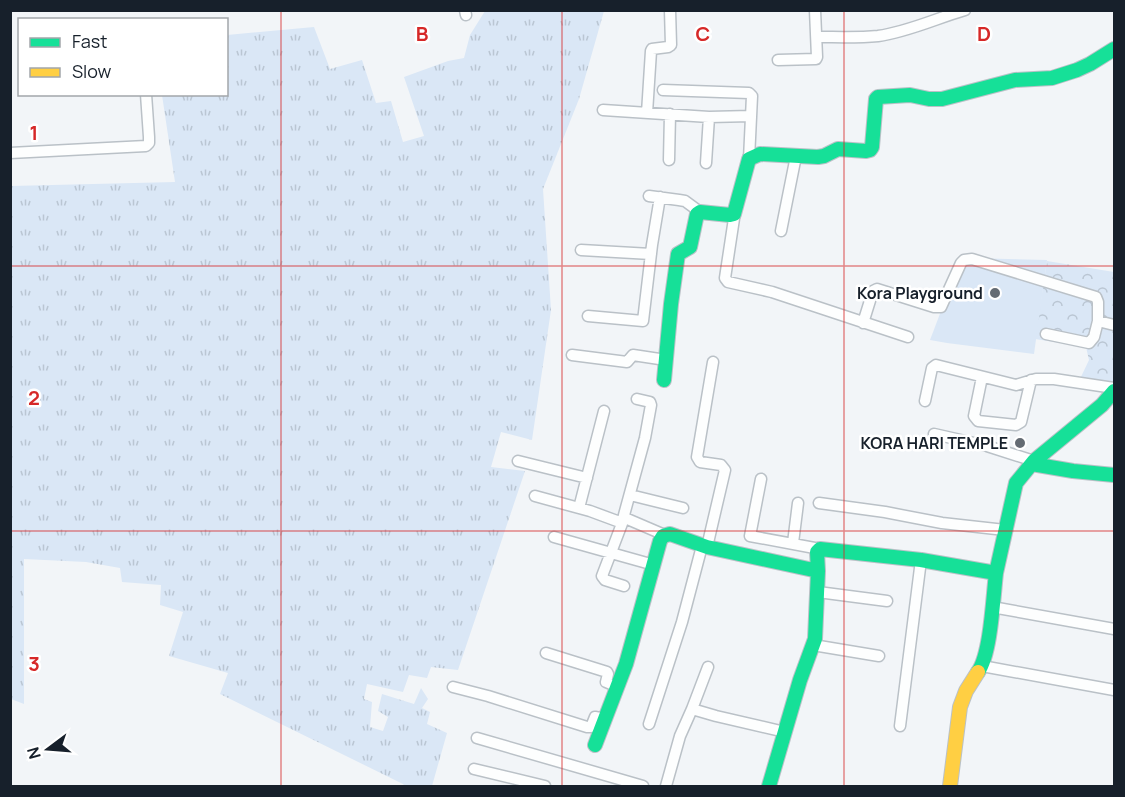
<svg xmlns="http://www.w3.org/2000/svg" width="1125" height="797" font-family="Manrope,sans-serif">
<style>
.grass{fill:url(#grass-tufts)}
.forest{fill:url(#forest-crowns)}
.garden{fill:#dae7f6}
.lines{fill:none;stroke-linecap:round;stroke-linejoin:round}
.street-casing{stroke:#bac1c7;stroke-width:13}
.fast-casing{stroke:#bac1c7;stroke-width:16}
.slow-casing{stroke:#bac1c7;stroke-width:16}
.street{stroke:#fdfefe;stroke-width:10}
.fast{stroke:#16e098;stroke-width:14}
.slow{stroke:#ffcf43;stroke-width:14}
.grid{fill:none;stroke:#d62828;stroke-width:1.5;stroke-opacity:0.55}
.poi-dot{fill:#646b73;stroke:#fff;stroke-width:2}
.labels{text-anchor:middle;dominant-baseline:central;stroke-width:5;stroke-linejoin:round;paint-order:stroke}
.poi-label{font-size:16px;font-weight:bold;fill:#17202b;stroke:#fff;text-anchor:end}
.grid-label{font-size:20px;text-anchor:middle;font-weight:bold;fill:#d62828;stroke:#fff;stroke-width:5;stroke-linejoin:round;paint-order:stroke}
</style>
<defs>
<pattern id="grass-tufts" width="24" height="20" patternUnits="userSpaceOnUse" patternTransform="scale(1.5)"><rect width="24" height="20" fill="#dae7f6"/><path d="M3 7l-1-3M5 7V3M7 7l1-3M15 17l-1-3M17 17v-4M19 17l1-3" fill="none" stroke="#bac6d3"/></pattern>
<pattern id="forest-crowns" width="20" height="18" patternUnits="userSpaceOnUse" patternTransform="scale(1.5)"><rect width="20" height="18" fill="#dae7f6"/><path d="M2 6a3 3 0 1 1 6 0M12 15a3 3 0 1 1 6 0" fill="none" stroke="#bac6d3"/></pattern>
</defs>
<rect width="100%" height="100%" fill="#f2f5f8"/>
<path class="grass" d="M485 11H604L579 99 543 189 551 310 532 440 501 432 491 467 525 471 458 670 431 667 427 678 409 675 403 692 367 684 364 699 372 702 370 727 383 731 388 717 378 711 382 694 414 704 421 688 428 699 422 708 430 712 427 724 447 733 432 786H407L220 694 228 673 169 656 183 612 160 605 161 585 122 582 120 568 86 562 24 559V704L11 699V186L175 182 162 95 226 94 227 35 314 27 330 69 362 60 376 103 391 101 403 142 424 136 404 77 448 61 464 58 470 35Z"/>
<path class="forest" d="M1047 261 1114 272V384L1080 379 1089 360 1086 347 1035 339Z"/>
<path class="garden" d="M969 258 1047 260 1034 354 947 343 930 340 960 261Z"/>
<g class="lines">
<defs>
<path id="street" d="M465 10 466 15
M817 37C837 37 858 38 878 36 908 32 937 18 965 10
M778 60 816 59 817 57 815 10
M663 90 749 93 752 96 749 159
M603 110 709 117 751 116
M647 113 651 51 652 49 668 47 671 45 670 10
M10 153 146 146 149 143V137L146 94
M669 160 670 114
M706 163 709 117
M649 196 679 200 685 201 700 212
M735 212 725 278 728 282 772 292 908 337
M781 231 796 156
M581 250 651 254
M588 316 643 321 652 245 660 197
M863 323 873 291 877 289 934 307H941L961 263 964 260 972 259 1096 297 1098 302V321L1114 325
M1046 334 1089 343 1094 337 1098 321
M572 355 627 362 633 355 666 360
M982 377 974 416 978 421 1016 425 1021 422 1031 380
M637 399 650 402 651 405 645 438 624 515 625 518 660 533 663 536
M925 401 932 368 936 365 1016 385 1036 379H1054L1114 388
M934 434 987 446 1034 461
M518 461 587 478
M761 479 750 536 820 549
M630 495 683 508
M535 496 590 511 617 521 626 519
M819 503 885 512 942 523 1005 530
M579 508 604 411
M623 521 602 576 605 580 624 586
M554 537 654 565
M793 543 798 503
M707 547 725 470 721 465 700 462 697 457 713 362
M818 592 887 601
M992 607 1114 629
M813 645 879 656
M546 653 607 672 608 674 606 682 618 687
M982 666 1114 690
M453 687 488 696 587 727H591L595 717 606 719
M692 709 716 716 785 732
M649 724 682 622 702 546
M900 726 921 560
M477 738 643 786
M474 769 545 786
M666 786 680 736 692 709 708 667"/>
<path id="fast" d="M664 380 671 304 678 254 690 247 697 214 700 212 730 215 734 214 749 159 760 154 818 157 824 156 838 149 866 151 870 150 872 147 876 99 878 97 910 95 929 99H942L1015 80 1052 78 1077 70 1090 64 1114 49
M1032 464 1073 471 1114 475
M996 573 1016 483 1034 461 1102 405 1114 391
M595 745 626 664 660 541 663 536 670 534 707 547 818 571
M769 786 800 680 815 639 818 571 817 552 820 549 921 560 996 573C993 598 991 653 978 672"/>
<path id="slow" d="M950 786 960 707 966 691 978 672"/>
</defs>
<use href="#street" class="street-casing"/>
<use href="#fast" class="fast-casing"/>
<use href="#slow" class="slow-casing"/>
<use href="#street" class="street"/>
<use href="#fast" class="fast"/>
<use href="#slow" class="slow"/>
</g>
<path class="grid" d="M281 10V786M562 10V786M844 10V786M10 266H1114M10 531H1114"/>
<g class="poi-dot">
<circle cx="995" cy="293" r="6"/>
<circle cx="1020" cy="443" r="6"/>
</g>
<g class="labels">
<g class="poi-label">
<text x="983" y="293">Kora Playground</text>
<text x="1008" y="443">KORA HARI TEMPLE</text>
</g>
</g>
<g class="grid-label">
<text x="422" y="41">B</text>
<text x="703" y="41">C</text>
<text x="984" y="41">D</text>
<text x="34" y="140">1</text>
<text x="34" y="405">2</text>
<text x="34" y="671">3</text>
</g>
<rect width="1125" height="797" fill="none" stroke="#17202b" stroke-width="24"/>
<rect x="18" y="18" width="210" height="78" fill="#ffffff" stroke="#a2a6aa" stroke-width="1.5"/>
<rect x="30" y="38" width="30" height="9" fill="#16e098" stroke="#a2a6aa" stroke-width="1.5"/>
<text x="72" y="48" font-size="18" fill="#17202b">Fast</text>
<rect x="30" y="68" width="30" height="9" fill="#ffcf43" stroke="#a2a6aa" stroke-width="1.5"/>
<text x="72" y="78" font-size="18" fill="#17202b">Slow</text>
<g transform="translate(48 749) rotate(254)" stroke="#ffffff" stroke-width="4.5" paint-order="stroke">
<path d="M0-4.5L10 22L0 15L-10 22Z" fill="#17202b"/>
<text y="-9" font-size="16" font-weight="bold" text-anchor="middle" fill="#17202b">N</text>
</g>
</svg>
